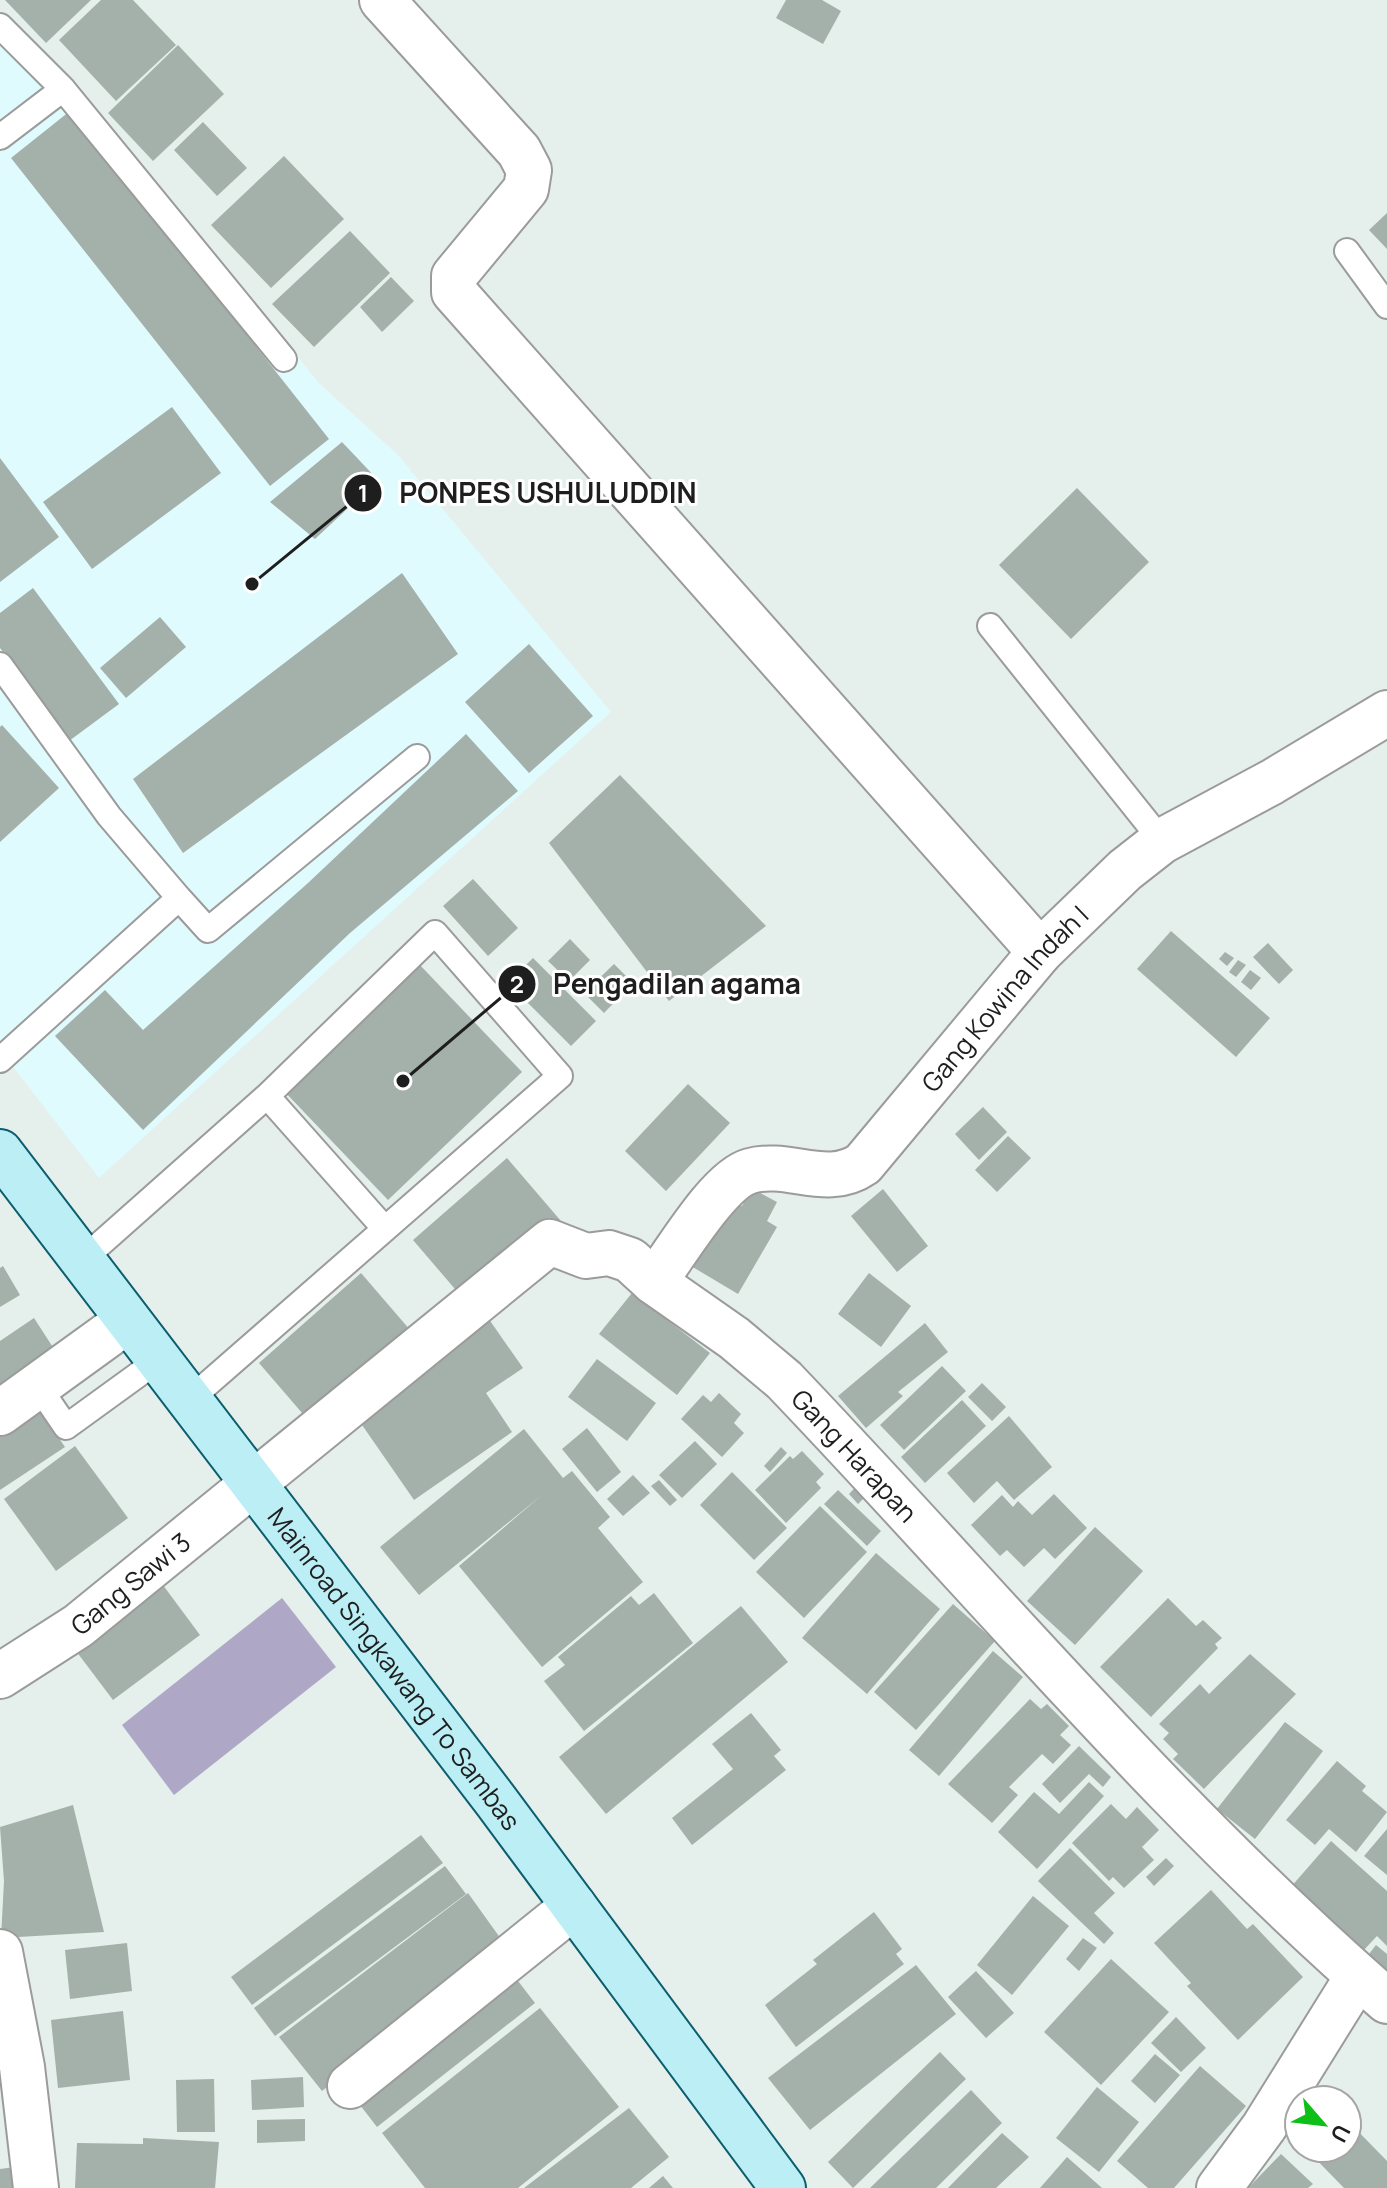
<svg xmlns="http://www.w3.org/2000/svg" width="1387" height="2188" font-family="Manrope,sans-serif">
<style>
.education{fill:#e0fbfd}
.cemetery{fill:#aea8c6}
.building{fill:#a4b0aa}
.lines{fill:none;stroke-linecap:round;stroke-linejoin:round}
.lane-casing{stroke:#9b9b9b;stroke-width:28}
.street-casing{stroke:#9b9b9b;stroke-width:48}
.secondary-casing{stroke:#0c5e6f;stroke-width:48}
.lane{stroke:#fff;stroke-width:24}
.street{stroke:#fff;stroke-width:44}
.secondary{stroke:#bceff5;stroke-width:44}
.labels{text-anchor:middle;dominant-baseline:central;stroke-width:6;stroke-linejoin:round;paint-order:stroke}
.street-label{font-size:26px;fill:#1e1e1e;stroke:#fff}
.leader{fill:none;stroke:#1e1e1e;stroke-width:3}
.callout-dot{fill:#1e1e1e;stroke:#fff;stroke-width:3}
.mark-label{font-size:24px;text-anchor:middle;font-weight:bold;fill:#fff}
.callout-label{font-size:28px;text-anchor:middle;font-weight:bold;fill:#1e1e1e;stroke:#fff;stroke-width:6;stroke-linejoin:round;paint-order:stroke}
</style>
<rect width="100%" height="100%" fill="#e5efec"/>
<path class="education" d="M0 22 111 139 236 281 319 383 399 456 611 712 99 1178 0 1050Z"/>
<path class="cemetery" d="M282 1598 336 1667 174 1795 122 1725Z"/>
<path class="building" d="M5 0H91L46 43Z
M101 0H133L176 45 116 101 59 40Z
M786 0H822L841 11 823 44 776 18Z
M178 45 224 94 153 161 108 113Z
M70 111 329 439 270 486 11 158Z
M203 122 247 168 217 196 174 150Z
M284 156 344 219 271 288 211 225Z
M1387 213V249L1369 230Z
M350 231 390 273 314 347 272 304Z
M391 277 414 301 382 332 360 307Z
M172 407 221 473 92 569 43 502Z
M342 442 378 480 315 539 270 502Z
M0 458 59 537 0 582Z
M1077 488 1149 562 1071 639 999 565Z
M402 573 458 654 183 853 133 779Z
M33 588 119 704 69 741 0 648V613Z
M160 617 186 647 126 698 100 668Z
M529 644 593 716 529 773 465 702Z
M2 725 59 788 0 842V727Z
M466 734 518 791 350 933 143 1130 55 1036 105 990 143 1030 308 883Z
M620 775 766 926 669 1001 549 843Z
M473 879 518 928 488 956 443 906Z
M1171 931 1270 1018 1236 1057 1137 969Z
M570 939 590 960 569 981 548 961Z
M1268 943 1293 970 1279 984 1253 957Z
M1225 952 1234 958 1227 966 1219 959Z
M533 958 596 1021 571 1046 508 983Z
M1238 960 1246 965 1236 977 1229 972Z
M418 963 522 1072 388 1200 283 1090Z
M614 964 633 983 604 1013 584 993Z
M1250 970 1261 978 1251 990 1241 982Z
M688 1084 730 1123 666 1191 625 1151Z
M983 1107 1007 1132 979 1160 955 1134Z
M1008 1136 1031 1158 997 1192 975 1170Z
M507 1158 561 1221 467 1303 413 1240Z
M751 1188 777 1202 767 1221 777 1227 738 1294 691 1266 731 1199 742 1206Z
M883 1189 928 1246 897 1272 851 1216Z
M3 1266 20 1295 0 1307V1268Z
M361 1273 417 1338 315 1428 259 1363Z
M869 1273 911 1306 881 1347 838 1314Z
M632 1293 710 1353 677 1395 599 1334Z
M486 1315 523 1368 486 1393 512 1432 414 1500 351 1409Z
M34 1318 56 1352 0 1389V1341Z
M925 1323 948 1352 898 1392 903 1396 866 1428 838 1396Z
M597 1359 656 1403 627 1441 568 1397Z
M942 1366 966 1391 904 1450 880 1425Z
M982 1383 1006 1407 992 1421 968 1397Z
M719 1393 741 1414 734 1423 744 1433 722 1457 681 1419 703 1395 711 1402Z
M962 1400 986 1426 925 1483 901 1457Z
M34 1401 65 1447 0 1490V1423Z
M1009 1416 1052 1467 1014 1500 997 1481 974 1503 947 1473Z
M587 1428 621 1472 597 1492 562 1449Z
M524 1429 563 1478 572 1471 610 1517 598 1528 643 1582 542 1667 459 1566 542 1495 419 1595 380 1547Z
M695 1441 717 1464 682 1498 659 1475Z
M75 1446 128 1518 56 1571 4 1499Z
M781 1447 787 1453 770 1472 764 1466Z
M802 1451 824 1474 816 1482 821 1488 786 1523 755 1490 790 1456 793 1459Z
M732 1472 787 1528 754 1560 700 1505Z
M633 1475 650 1493 623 1516 607 1499Z
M863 1479 873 1489 858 1504 849 1494Z
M659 1480 677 1500 670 1506 651 1486Z
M838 1490 881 1531 867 1546 824 1504Z
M1054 1494 1087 1528 1055 1559 1044 1548 1024 1567 1007 1550 1000 1556 971 1525 1002 1495 1013 1507 1018 1501 1032 1515Z
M820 1506 867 1552 804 1618 756 1572Z
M1095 1527 1143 1571 1075 1645 1027 1601Z
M876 1553 940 1609 867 1694 802 1638Z
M157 1577 200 1635 113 1700 70 1643Z
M654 1593 693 1643 584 1731 544 1681 565 1665 558 1657 631 1596 639 1605Z
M1168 1598 1196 1626 1203 1620 1222 1638 1215 1644 1218 1648 1151 1717 1100 1667Z
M953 1604 995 1641 916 1730 874 1692Z
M741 1606 788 1662 606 1814 559 1757Z
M993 1651 1023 1677 939 1776 909 1750Z
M1250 1654 1296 1694 1204 1789 1173 1759 1178 1754 1163 1739 1169 1733 1159 1724 1200 1684 1209 1694Z
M1030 1699 1041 1709 1047 1704 1069 1726 1060 1735 1071 1745 1053 1764 1042 1754 1009 1787 1018 1795 992 1823 948 1784Z
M751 1713 781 1750 774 1756 786 1770 692 1845 672 1818 733 1769 712 1744Z
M1285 1722 1323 1751 1255 1839 1217 1809Z
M1079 1746 1111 1777 1103 1787 1089 1774 1060 1803 1042 1784Z
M1337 1761 1366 1786 1362 1791 1387 1812 1356 1852 1329 1829 1315 1845 1286 1820Z
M1089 1782 1104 1796 1037 1869 998 1832 1034 1792 1059 1814Z
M1111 1804 1126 1819 1137 1807 1159 1830 1142 1847 1154 1860 1124 1888 1113 1877 1109 1881 1072 1843Z
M73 1805 104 1932 1 1938 4 1881 0 1827Z
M1387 1829V1875L1364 1856Z
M421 1835 443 1863 252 2005 231 1977Z
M1331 1841 1387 1891V1946L1377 1936 1362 1952 1290 1888Z
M1070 1848 1115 1893 1094 1913 1114 1933 1104 1944 1038 1881Z
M1166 1858 1174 1866 1154 1886 1146 1877Z
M445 1866 466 1894 275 2036 254 2008Z
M1211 1890 1247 1929 1253 1924 1303 1977 1238 2040 1187 1986 1191 1983 1154 1943Z
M468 1893 506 1946 322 2091 279 2037Z
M1033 1896 1069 1926 1012 1995 977 1965Z
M874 1912 902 1949 896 1954 904 1964 796 2047 765 2005 817 1964 813 1960Z
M1083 1938 1097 1948 1079 1971 1066 1959Z
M127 1943 132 1991 70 1999 65 1950Z
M1376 1945 1387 1954V1983L1359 1967Z
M1111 1959 1169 2012 1101 2085 1044 2032Z
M916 1965 956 2014 810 2130 768 2078Z
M508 1968 535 2003 377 2127 350 2092Z
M976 1971 1014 2013 986 2038 948 1997Z
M540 2008 619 2107 518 2188H425L382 2133Z
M123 2011 130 2080 58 2088 51 2020Z
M1176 2017 1206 2048 1181 2072 1151 2043Z
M940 2052 966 2079 853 2188 828 2162Z
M1155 2054 1180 2075 1155 2103 1131 2081Z
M1200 2066 1246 2106 1174 2188H1148L1117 2161Z
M303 2077 304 2107 252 2110 251 2080Z
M214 2079 215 2132H177L176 2080Z
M1097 2087 1139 2122 1099 2172 1056 2138Z
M971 2090 1002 2123 936 2188H870Z
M629 2108 669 2157 631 2188H524Z
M1299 2117V2142L1287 2129Z
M305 2119V2141L257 2143V2120Z
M1347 2120 1387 2161V2188H1344L1305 2148H1347Z
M1002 2133 1029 2157 996 2188H948Z
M143 2138 219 2142 215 2188H75L77 2143 143 2144Z
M1281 2154 1313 2184 1308 2188H1248Z
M1067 2157 1102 2188H1040Z
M23 2166 25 2188H0V2169Z
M663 2176 673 2188H649Z"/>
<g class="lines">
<defs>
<path id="lane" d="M0 26 63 89
M0 137 63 89 284 359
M1347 251 1387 306
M990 626 1162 841
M0 665 109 816 179 898
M0 1060 179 898 208 930 417 757
M267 1096 435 933 560 1076 385 1229
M81 1261 267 1096 385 1229 188 1401
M38 1386 66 1427 157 1361"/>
<g id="street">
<path d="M382 0 519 151 529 170 526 189 454 276V292L1040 952"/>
<path id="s1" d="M654 1282C675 1255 718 1180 750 1171 789 1160 827 1189 863 1164L1040 952 1125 870 1162 841 1272 782 1387 713"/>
<path d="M0 1413 127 1321"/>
<path id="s2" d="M0 1676 78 1626 550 1242 586 1256 609 1253 630 1260 654 1282 734 1338 784 1380C983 1588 1169 1812 1387 2001"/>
<path d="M0 1952 22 2067 36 2188"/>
<path d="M350 2086 574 1906"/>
<path d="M1219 2188 1264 2127 1358 1976"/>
</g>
<g id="secondary">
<path id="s3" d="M0 1152 496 1801 783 2188"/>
</g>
</defs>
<use href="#lane" class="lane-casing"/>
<use href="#street" class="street-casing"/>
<use href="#secondary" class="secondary-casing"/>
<use href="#lane" class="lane"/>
<use href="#street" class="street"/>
<use href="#secondary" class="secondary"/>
</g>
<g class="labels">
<g class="street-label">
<text stroke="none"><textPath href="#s1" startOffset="482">Gang Kowina Indah I</textPath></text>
<text stroke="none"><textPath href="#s2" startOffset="1084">Gang Harapan</textPath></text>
<text stroke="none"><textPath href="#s2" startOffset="160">Gang Sawi 3</textPath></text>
<text stroke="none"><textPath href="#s3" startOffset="650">Mainroad Singkawang To Sambas</textPath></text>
</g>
</g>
<path class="leader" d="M252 584L363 493M403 1081L517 984"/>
<g class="callout-dot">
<circle cx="252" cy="584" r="8"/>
<circle cx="403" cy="1081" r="8"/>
<circle cx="363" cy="493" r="20"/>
<circle cx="517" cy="984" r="20"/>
</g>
<g class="mark-label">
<text x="363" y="502">1</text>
<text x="517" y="993">2</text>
</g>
<g class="callout-label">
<text x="548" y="503">PONPES USHULUDDIN</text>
<text x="677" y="994">Pengadilan agama</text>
</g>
<g transform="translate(1323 2124) rotate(118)"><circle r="38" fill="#ffffff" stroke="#a5a5a5" stroke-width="2"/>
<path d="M0-6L14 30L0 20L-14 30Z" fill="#0dbf17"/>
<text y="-12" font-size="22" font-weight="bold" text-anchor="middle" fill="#1e1e1e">U</text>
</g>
</svg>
